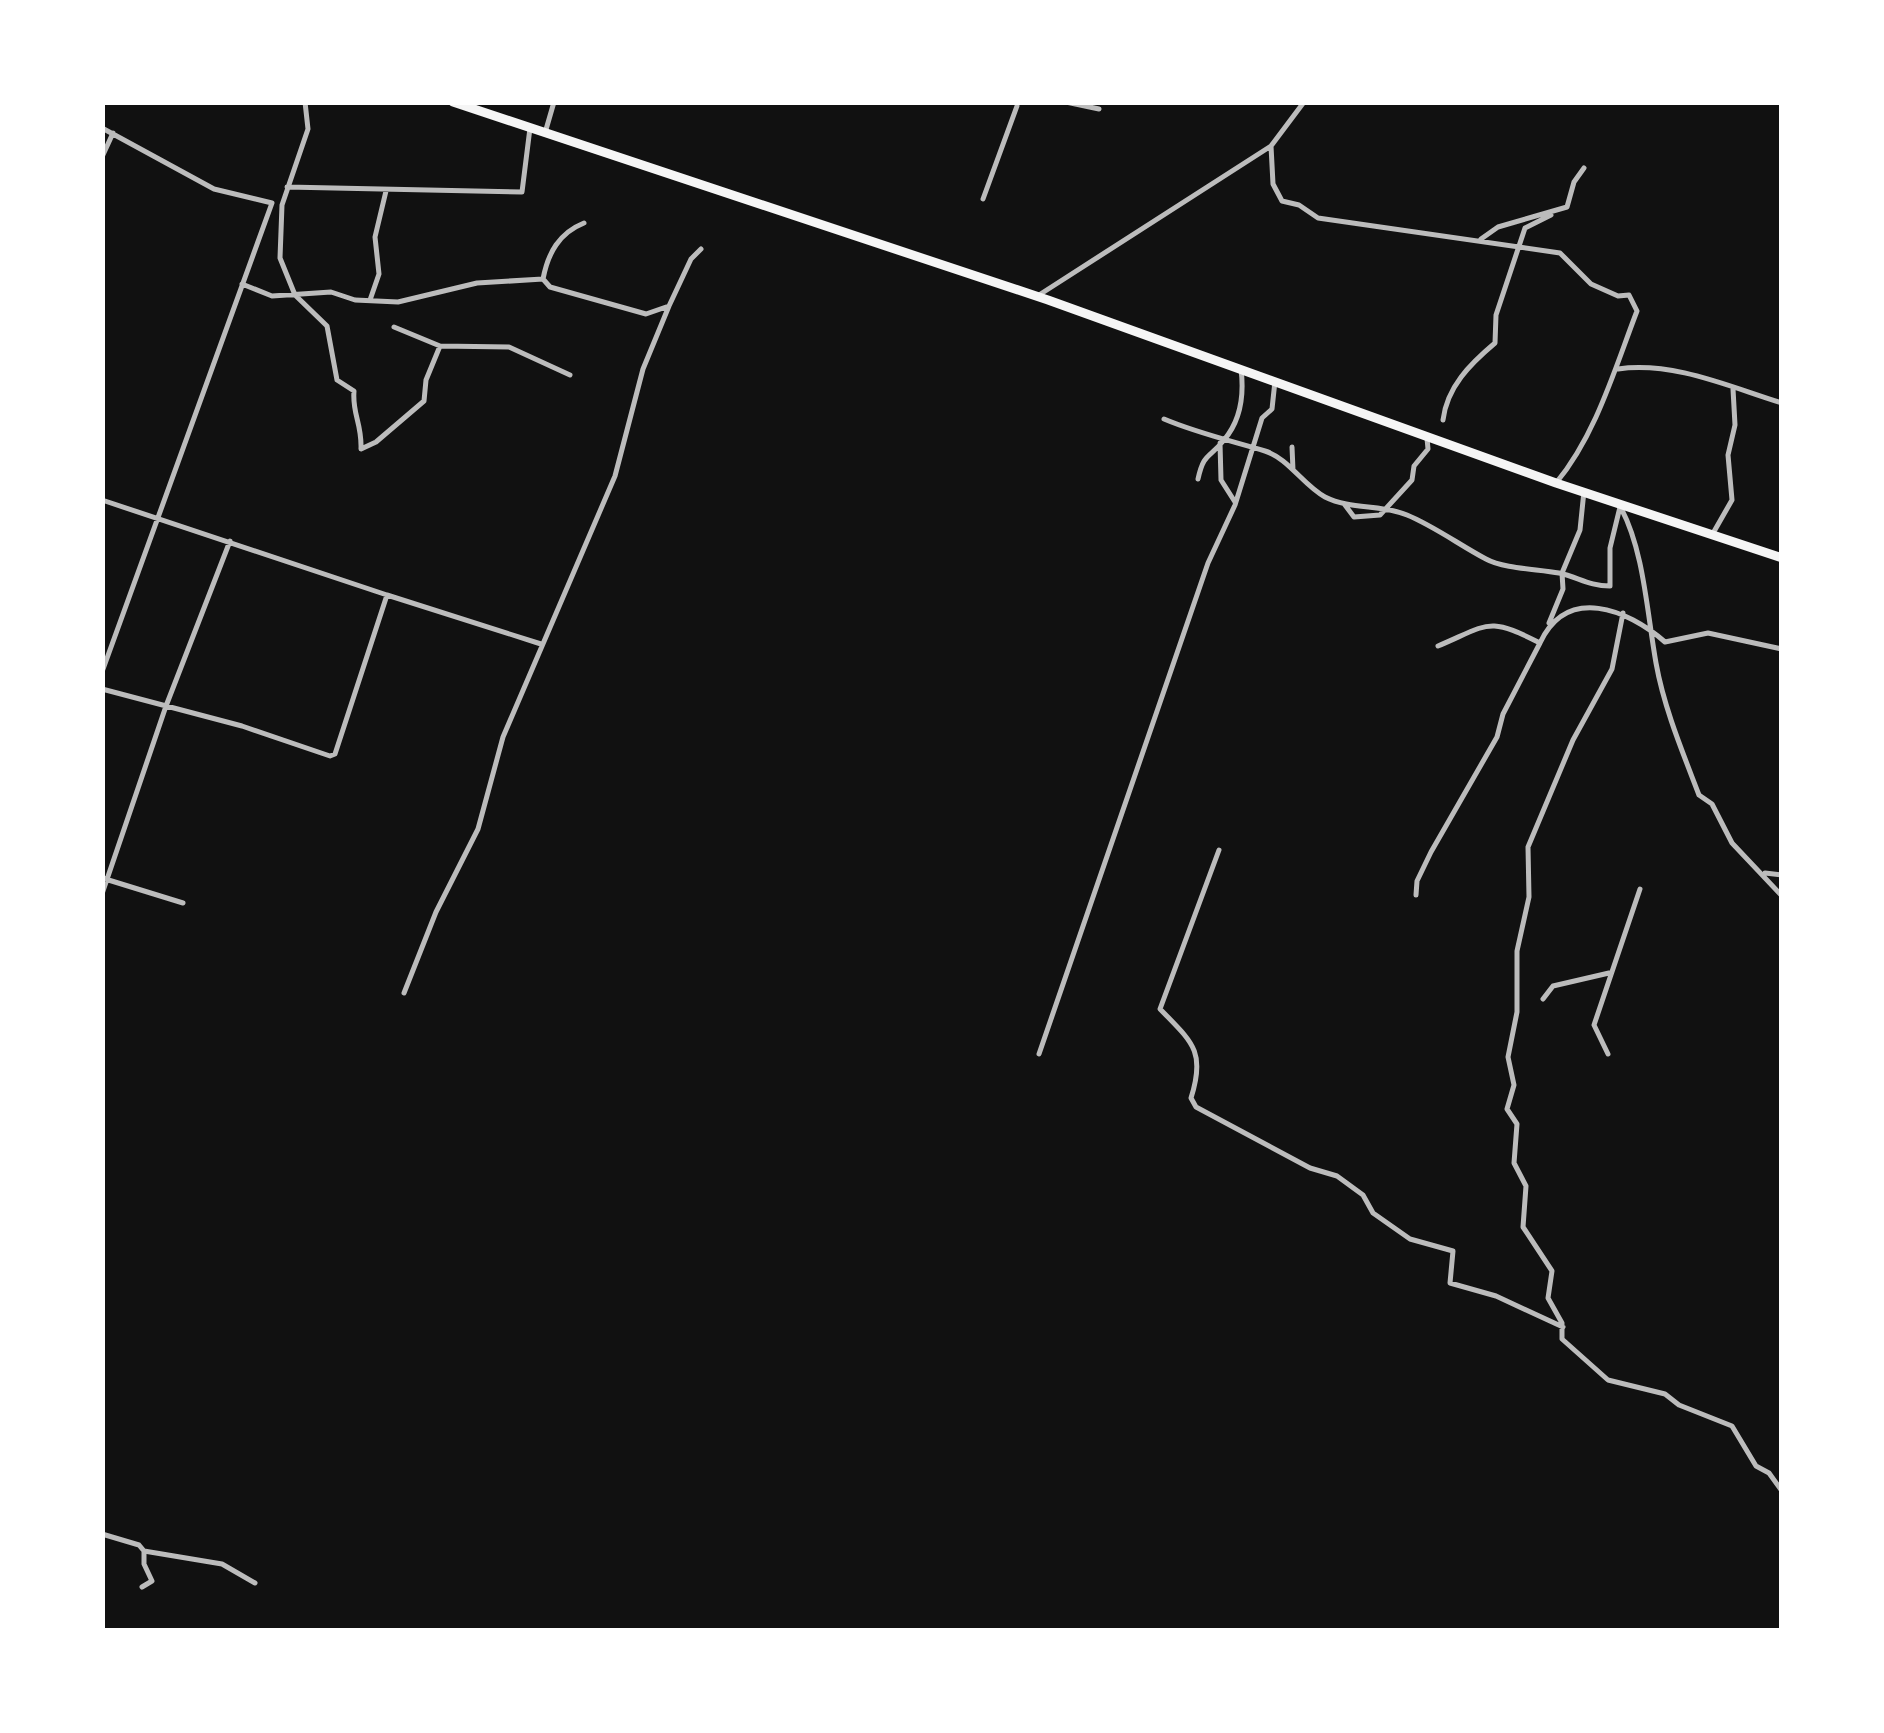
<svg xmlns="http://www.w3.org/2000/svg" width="1884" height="1733" font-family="'Varela Round',sans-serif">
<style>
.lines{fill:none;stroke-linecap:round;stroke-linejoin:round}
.minor{stroke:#bcbcbc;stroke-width:5}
.trunk{stroke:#f5f5f5;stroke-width:9}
</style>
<rect width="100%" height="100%" fill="#111"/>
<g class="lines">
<path class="minor" d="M305 102 308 129 282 205 280 258 295 295 327 326 337 380 354 391C352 414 362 423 361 449L376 442 424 401 426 380 440 346
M1066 102 1099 109
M102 128 214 189 272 203
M545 133 554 102
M1271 146 1273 184 1282 201 1299 205 1318 218 1560 253 1591 284 1618 296 1629 295 1637 311C1615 368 1596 435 1556 483
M102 157 113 133
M287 187 522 192 530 128
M983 199 1017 106
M1481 239 1498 227 1567 207 1574 182 1584 168
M543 279C548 253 559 233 584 223
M242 284 272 296 331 292 355 300 398 302 477 283 543 279 550 287 646 314 669 306 691 259 701 249
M1039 295 1271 146 1304 102
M370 300 379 274 375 237 386 191
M394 327 440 346 509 347 570 375
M1618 369C1673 361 1730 387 1782 403
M1164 419C1197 433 1232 441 1265 451 1288 458 1304 486 1325 497 1351 510 1381 504 1407 515 1434 526 1461 546 1486 559 1504 569 1539 569 1559 573 1578 577 1589 586 1610 586V548L1620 507
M1443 420C1447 387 1470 364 1495 343L1496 315 1525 228 1551 215
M1220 443 1221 480 1235 502
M1292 447 1293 470
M1198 479C1204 452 1209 459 1224 440 1241 420 1244 393 1241 369
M102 500 387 595
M1345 505 1354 517 1380 515 1412 480 1414 466 1428 449 1427 438
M1621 508C1644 551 1647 613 1656 663 1664 708 1683 753 1699 795L1712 804 1732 843 1782 896
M1712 535 1732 500 1728 455 1735 425 1733 389
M1623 613 1612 669 1573 740 1528 847 1529 897 1517 951V1012L1508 1057 1514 1085 1507 1109 1517 1124 1514 1163 1526 1186 1523 1227 1552 1271 1548 1298 1562 1323V1339L1608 1380 1665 1394 1679 1405 1732 1426 1756 1466 1769 1473 1782 1491
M1549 623 1563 589 1562 573 1580 530 1584 491
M1438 646C1490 624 1487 616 1540 643 1567 585 1627 609 1665 642L1708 633 1782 649
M102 672 272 203
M102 689 242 726 330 756 335 754 387 595 541 644
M1219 850 1160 1009C1192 1042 1206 1051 1191 1098L1196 1107 1310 1168 1337 1176 1363 1195 1373 1213 1410 1239 1453 1251 1450 1283 1496 1296 1563 1327
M1765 873 1782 875
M102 878 183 903
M102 894 166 706 230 541
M1416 895 1417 881 1431 852 1497 737 1503 714 1540 643
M404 993 436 912 478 829 503 737 615 476 643 369 669 306
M1543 999 1553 986 1609 973
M1039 1054 1208 563 1235 505 1262 418 1272 409 1275 381
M1608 1054 1594 1025 1640 889
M102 1534 139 1545 144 1551 222 1564 255 1583
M142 1587 152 1581 144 1564V1551"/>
<path class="trunk" d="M453 102 1048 300 1556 483 1782 558"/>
</g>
<rect width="1884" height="1733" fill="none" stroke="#ffffff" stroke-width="210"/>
</svg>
